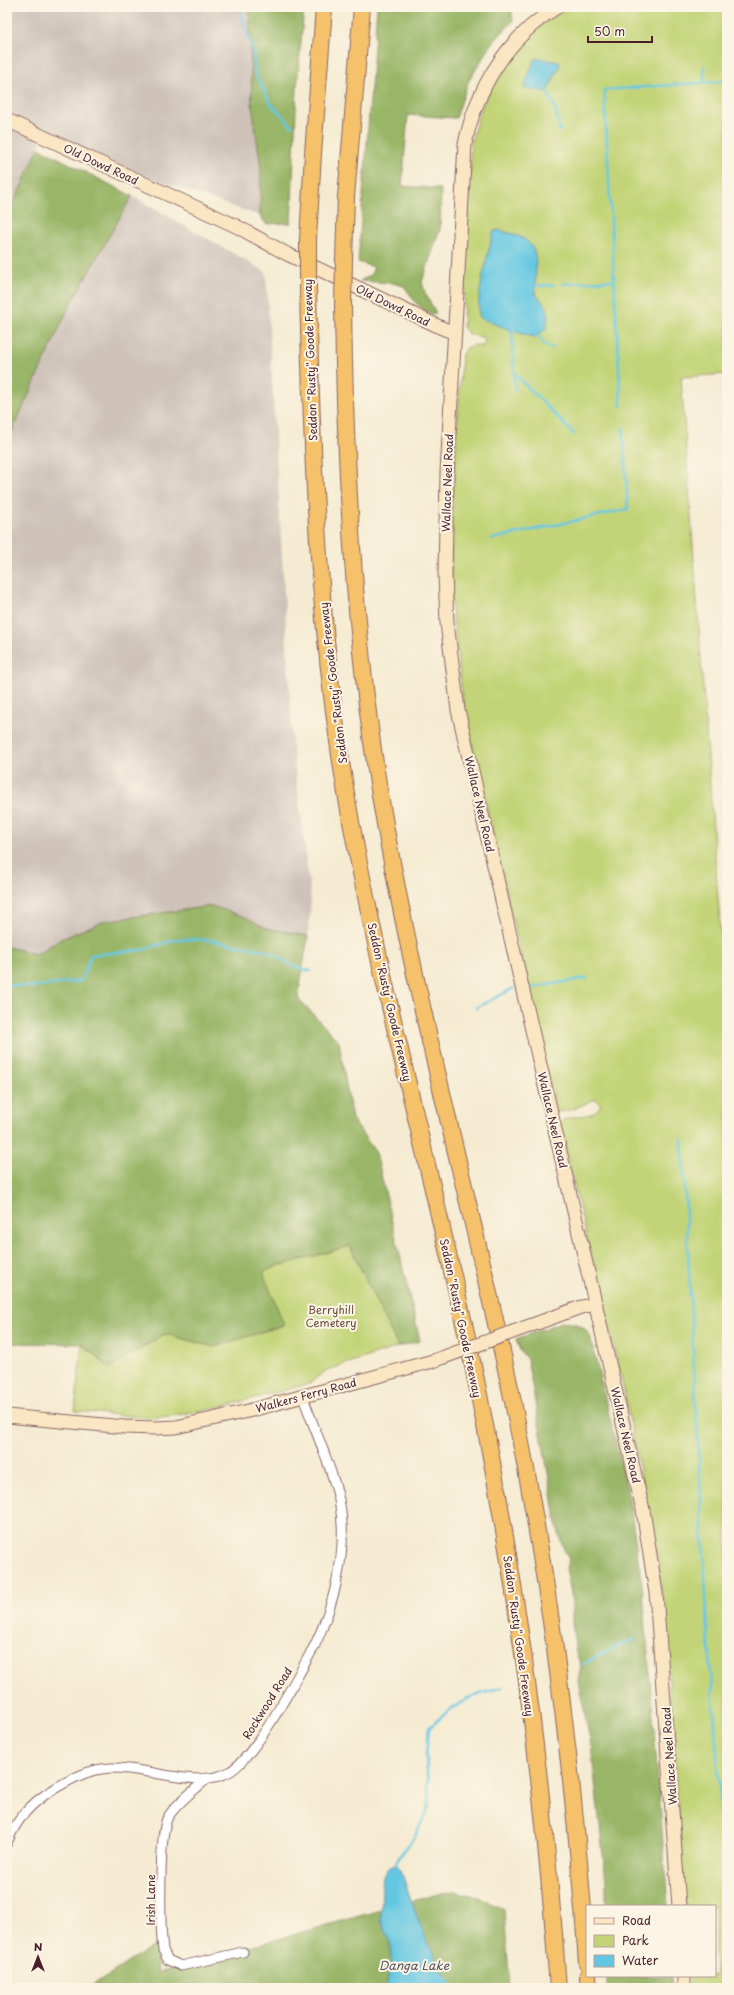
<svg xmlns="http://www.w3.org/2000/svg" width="734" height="1995" font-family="'Playpen Sans',sans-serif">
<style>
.industrial{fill:#cec2b9}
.green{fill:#c2d477;stroke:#867a51}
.forest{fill:#99b668;stroke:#726a4a}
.water{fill:#64c7e2;stroke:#577386}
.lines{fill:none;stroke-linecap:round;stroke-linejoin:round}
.stream{stroke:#64c7e2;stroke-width:2.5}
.street-casing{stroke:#866665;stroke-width:11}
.secondary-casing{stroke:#866665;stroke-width:15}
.highway-casing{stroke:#866665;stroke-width:18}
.street{stroke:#fff;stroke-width:9}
.secondary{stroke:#fbe6c4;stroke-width:13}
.highway{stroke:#f5c16b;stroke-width:16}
.secondary-bridge-casing{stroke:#866665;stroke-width:15;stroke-linecap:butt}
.highway-bridge-casing{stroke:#866665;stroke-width:18;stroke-linecap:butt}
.secondary-bridge{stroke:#fbe6c4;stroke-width:13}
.highway-bridge{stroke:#f5c16b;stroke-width:16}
.labels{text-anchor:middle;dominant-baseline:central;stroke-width:4;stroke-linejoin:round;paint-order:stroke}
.street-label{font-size:11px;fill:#4a1f2b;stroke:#fcf5e5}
.park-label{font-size:11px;fill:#684c3e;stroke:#fcf5e5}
.water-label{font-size:12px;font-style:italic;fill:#525162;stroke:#fcf5e5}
</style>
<rect width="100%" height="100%" fill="#fcf5e5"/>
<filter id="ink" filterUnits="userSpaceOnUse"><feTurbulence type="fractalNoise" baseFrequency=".025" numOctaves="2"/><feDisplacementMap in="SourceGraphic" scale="8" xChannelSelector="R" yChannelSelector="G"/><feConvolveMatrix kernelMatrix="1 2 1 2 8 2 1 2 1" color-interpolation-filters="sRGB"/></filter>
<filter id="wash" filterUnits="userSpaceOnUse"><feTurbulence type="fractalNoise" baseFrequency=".012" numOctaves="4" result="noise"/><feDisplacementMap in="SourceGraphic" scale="16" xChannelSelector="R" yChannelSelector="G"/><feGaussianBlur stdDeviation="0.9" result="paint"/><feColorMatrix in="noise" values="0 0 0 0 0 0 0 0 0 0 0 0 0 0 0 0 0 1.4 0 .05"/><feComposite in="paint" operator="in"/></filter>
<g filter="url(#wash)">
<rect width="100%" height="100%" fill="#f5ebd2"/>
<path class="industrial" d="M7 7H249L252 105 261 168 260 216 136 173 44 130 39 148 7 217Z
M132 196 266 272 293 752 311 900 308 936 266 928 245 917 61 939 36 954 7 947V442L69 307Z"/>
<path class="green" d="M569 7H727V374L681 377 727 1025V1988H690L689 1976H715V1906H685L663 1603 656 1551 622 1381 559 1124C565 1114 585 1118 595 1112 597 1110 599 1107 601 1105L595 1099 574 1109 560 1112 556 1110 463 703 451 599V520L462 354C467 345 474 344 483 347L485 338 469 334 463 327 471 144C483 87 517 34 569 7Z
M350 1246 398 1347 327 1370 308 1384 217 1408 170 1416 151 1418 75 1411 82 1344 109 1368 165 1334 214 1347 283 1325 262 1272 278 1266Z"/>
<path class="forest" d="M249 7H304L297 88 291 223 266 224 260 216 261 168 252 105Z
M377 7H511L513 21 492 43 468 82 456 118 408 115 402 186 441 189 440 229 422 282 425 293 436 313 431 314 416 303 404 286 393 283 360 281 371 275 374 267 358 262Z
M39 148 132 196 69 307 7 442V217Z
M212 906 245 917 266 928 308 936 298 998 339 1042 352 1119 376 1153 420 1341 398 1347 350 1246 278 1266 263 1272 284 1325 214 1347 165 1334 109 1368 82 1344 11 1343 7 1341V947L36 954 61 939 104 921Z
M562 1322C574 1323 584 1324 590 1336L629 1498 643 1592 668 1906H606V1881L591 1745 578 1681 581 1666 576 1653 572 1622V1599L566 1568 569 1559C556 1537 556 1514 551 1489 543 1445 535 1402 527 1359L521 1353 516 1339Z
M455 1892C474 1894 488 1901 504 1910L510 1988H88L155 1945 158 1973 441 1893Z
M607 1976H671L672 1988H607Z"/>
<path class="water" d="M537 58 559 62 560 65 547 92 524 88 534 60Z
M497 230C543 239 536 254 535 293 547 308 552 308 545 330L534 337 512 331 480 318C474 300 489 253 493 232Z
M390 1866H397L401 1871C413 1905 431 1963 456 1988H386L391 1961 390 1942 381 1920 382 1886 381 1883 385 1872Z"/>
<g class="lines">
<path class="stream" d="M239 7 252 48 255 73 271 104 292 126
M704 66V83
M547 92 554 104 560 131
M563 284 614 280
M535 286 554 285
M512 331 515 390
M537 335 546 346 553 348
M514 373 574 434
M621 406 604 90 727 81
M492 539 628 509 623 427
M7 985 35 987 81 981 91 955 142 950 177 939 209 940 268 951 295 967 311 971
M530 988 587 978
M476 1008 514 988
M682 1139 707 1616 727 1892
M584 1664C600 1653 617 1647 634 1639
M397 1868 396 1863 399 1857 414 1838 429 1807 426 1754 429 1728 447 1712 466 1699 502 1687"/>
</g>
</g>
<g filter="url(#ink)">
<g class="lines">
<defs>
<path id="street" d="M208 1778C197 1788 174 1805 167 1819 159 1838 160 1927 163 1950L168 1960 181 1966 243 1952
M7 1843C16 1819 32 1802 54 1789 71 1779 89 1769 110 1768 146 1766 196 1790 229 1772 257 1756 298 1675 315 1645 335 1602 349 1547 339 1500 332 1467 314 1429 303 1397"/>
<path id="secondary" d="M557 7C507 38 477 87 465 144L447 473 445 574 447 623 458 710 643 1510 656 1593 679 1906
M7 120 236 226 287 254 442 328 455 333
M521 1329 581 1307 596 1304
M7 1416 125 1427 156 1428 176 1427 248 1411 433 1361
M684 1976V1988"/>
<path id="highway" d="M308 239 313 154 324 7
M344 260 346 197 362 7
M308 288C312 467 319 647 351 822 384 995 429 1166 467 1337 513 1551 543 1770 558 1988
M343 304C345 465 353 624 378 783 412 992 470 1196 513 1402 551 1587 574 1775 587 1963
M588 1976 589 1988"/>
</defs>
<use href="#street" class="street-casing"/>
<use href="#secondary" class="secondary-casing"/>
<use href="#highway" class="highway-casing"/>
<use href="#street" class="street"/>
<use href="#secondary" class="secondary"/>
<use href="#highway" class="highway"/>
<defs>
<path id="secondary-bridge" d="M433 1361 521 1329"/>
<path id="highway-bridge" d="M308 288V239
M343 304 344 260"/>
</defs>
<use href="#secondary-bridge" class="secondary-bridge-casing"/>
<use href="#highway-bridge" class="highway-bridge-casing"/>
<use href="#secondary-bridge" class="secondary-bridge"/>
<use href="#highway-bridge" class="highway-bridge"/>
</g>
</g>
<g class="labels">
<g class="street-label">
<text transform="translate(101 164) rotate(25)">Old Dowd Road</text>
<text transform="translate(393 305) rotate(26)">Old Dowd Road</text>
<text transform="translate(310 360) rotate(-92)">Seddon "Rusty" Goode Freeway</text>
<text transform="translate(447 483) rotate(-88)">Wallace Neel Road</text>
<text transform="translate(333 683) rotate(-97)">Seddon "Rusty" Goode Freeway</text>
<text transform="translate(480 804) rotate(77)">Wallace Neel Road</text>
<text transform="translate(390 1002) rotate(77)">Seddon "Rusty" Goode Freeway</text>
<text transform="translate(553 1120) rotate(77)">Wallace Neel Road</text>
<text transform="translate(461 1318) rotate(78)">Seddon "Rusty" Goode Freeway</text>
<text transform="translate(306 1395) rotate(-15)">Walkers Ferry Road</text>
<text transform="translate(626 1435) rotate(77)">Wallace Neel Road</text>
<text transform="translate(519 1636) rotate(82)">Seddon "Rusty" Goode Freeway</text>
<text transform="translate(267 1703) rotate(-58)">Rockwood Road</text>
<text transform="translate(669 1756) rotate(-94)">Wallace Neel Road</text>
<text transform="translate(150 1900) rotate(-90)">Irish Lane</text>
</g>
<g class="park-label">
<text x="331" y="1309">Berryhill<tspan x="331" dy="13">Cemetery</tspan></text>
</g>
<g class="water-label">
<text x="414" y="1965">Danga Lake</text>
</g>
</g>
<rect width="734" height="1995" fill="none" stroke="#fcf5e5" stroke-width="24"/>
<rect x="586" y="1905" width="130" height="72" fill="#fcf5e5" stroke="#b59f9b"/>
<rect x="594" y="1918" width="20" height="6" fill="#fbe6c4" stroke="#b59f9b"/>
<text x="622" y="1925" font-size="12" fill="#4a1f2b">Road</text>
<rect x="594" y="1935" width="20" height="12" fill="#c2d477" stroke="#b59f9b"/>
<text x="622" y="1945" font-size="12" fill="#4a1f2b">Park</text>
<rect x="594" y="1955" width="20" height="12" fill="#64c7e2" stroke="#b59f9b"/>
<text x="622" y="1965" font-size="12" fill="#4a1f2b">Water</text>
<g transform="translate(38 1957)" stroke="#fcf5e5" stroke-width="3" paint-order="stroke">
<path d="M0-3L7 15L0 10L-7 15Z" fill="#4a1f2b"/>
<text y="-6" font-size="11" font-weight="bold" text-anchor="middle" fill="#4a1f2b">N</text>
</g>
<path d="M588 36v6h64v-6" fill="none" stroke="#4a1f2b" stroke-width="2"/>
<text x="594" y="36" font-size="12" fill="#4a1f2b" stroke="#fcf5e5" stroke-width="3" paint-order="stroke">50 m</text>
</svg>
